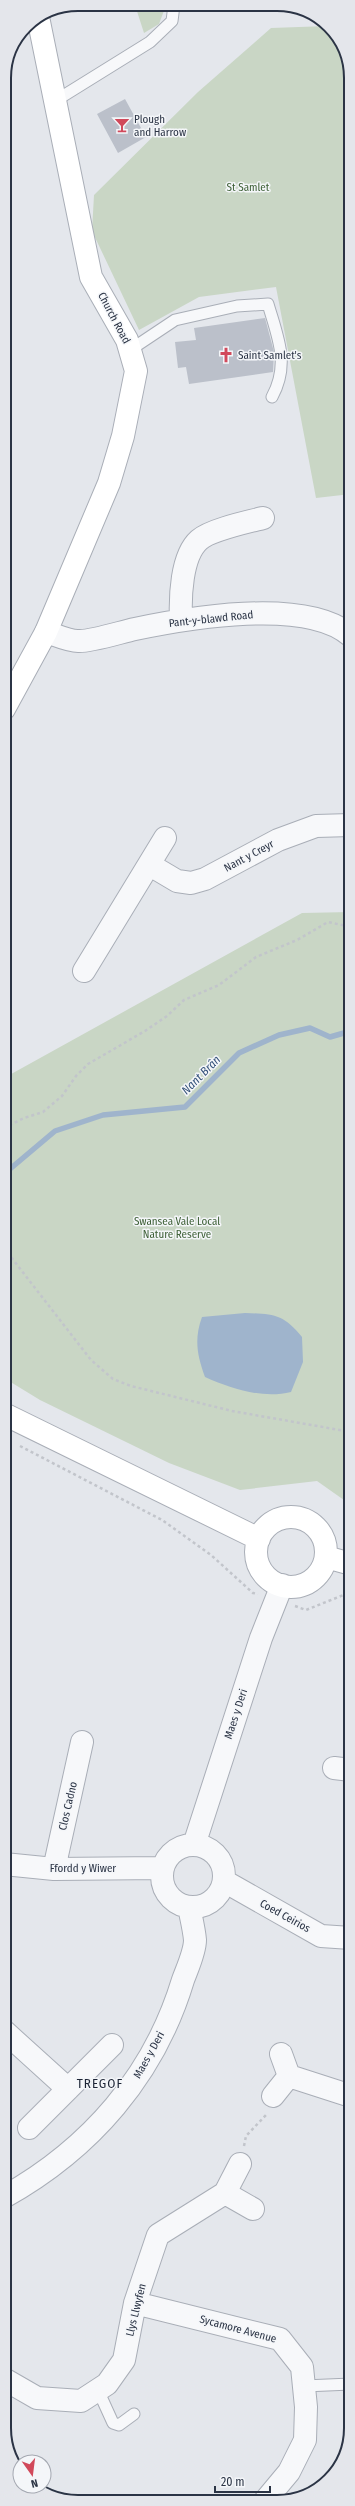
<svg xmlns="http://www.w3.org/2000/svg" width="355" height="2506" font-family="'Fira Sans Condensed',sans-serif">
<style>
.green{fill:#c9d6c5}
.water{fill:#9fb4cc}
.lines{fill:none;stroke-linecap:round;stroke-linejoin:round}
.stream{stroke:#9fb4cc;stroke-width:5.5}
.building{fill:#bbc0ca}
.lane-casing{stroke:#a9aeb7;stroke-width:13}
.street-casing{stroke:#a9aeb7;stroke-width:24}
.secondary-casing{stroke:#a9aeb7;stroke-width:24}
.path{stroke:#c2c5cb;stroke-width:2.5;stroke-dasharray:3 3;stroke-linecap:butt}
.lane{stroke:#f7f8fa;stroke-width:11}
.street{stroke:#f7f8fa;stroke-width:22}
.secondary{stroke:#fff;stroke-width:22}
.labels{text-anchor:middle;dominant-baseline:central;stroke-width:3;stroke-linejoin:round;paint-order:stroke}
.poi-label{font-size:11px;fill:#2b3445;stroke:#f4f6f9;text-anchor:start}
.park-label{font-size:11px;fill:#3f6138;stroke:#f4f6f9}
.street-label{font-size:11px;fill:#2b3445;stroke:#f4f6f9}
.water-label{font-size:12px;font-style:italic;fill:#34527a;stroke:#f4f6f9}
.quarter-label{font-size:13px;letter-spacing:1px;fill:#1d2536;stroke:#f4f6f9}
.rim{fill:none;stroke:#2b3445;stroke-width:2}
</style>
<rect width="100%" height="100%" fill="#e4e7ec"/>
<path class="green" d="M135 5H163L165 8 159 24 144 33Z
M327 26 333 29 351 73V494L316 498 276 287 199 297 139 330 92 231 94 195 198 92 271 28Z
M351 912V1505L317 1481 240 1490 169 1463 40 1400 4 1378V1078L302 913Z"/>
<path class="water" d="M245 1313C274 1314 283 1314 302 1337L303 1362 291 1392C263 1399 232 1389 205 1377 197 1355 194 1339 202 1317Z"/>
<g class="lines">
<path class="stream" d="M4 1174 55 1131 103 1115 185 1107 239 1053 279 1035 310 1028 330 1037 351 1031"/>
</g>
<path class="building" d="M125 99 146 137 118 153 97 114Z
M265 318 274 352 273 372 189 384 186 367 178 368 175 342 196 340 194 328Z"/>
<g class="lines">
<defs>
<path id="lane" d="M55 101 150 42 172 21 174 5
M130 350 175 320 237 306 268 304C278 338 290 364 272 397
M304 2386 351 2384
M98 2390 113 2423 119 2425 134 2414"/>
<path id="street" d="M181 620C180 598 181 556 199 540 210 530 247 522 263 518
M46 632C56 635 68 641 78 641 90 642 121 632 135 629 188 618 307 597 351 636
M150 865 177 881 191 883 205 879 278 840 316 826 351 825
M84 971 165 838
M334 1768 351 1770
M194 1845 261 1638 282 1585
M162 1876a31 31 0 1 1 62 0a31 31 0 1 1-62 0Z
M4 1864 54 1869 162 1868
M54 1869 82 1742
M224 1881 321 1936 351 1938
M4 2031 68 2089
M281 2054 289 2076
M273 2096 289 2076 351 2096
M29 2128 112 2045
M225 2193 253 2209
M4 2197C90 2149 154 2076 183 1980 187 1969 195 1952 195 1940 194 1929 191 1917 189 1907
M135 2303 280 2339 302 2367 306 2407 305 2440 289 2472 264 2502
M4 2379 37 2398 81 2401 107 2384 124 2360 135 2303 158 2235 225 2193 240 2164"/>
<path id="secondary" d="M4 709 46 632 109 483 123 436 136 371 127 340 91 277 38 17
M4 1414 259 1539
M256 1552a35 35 0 1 1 70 0a35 35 0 1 1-70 0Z
M326 1557 351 1564"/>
</defs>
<use href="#lane" class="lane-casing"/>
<use href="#street" class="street-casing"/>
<use href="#secondary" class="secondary-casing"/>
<path class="path" d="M4 1128 24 1118 43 1112 62 1096 76 1076 88 1064 145 1031 167 1016 184 1000 219 985 256 957 297 940 328 922 351 927
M4 1248 91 1360 113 1379 131 1386 232 1411 351 1432
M20 1446 162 1520 211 1555 253 1593 258 1594
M295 1606 306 1610 351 1592
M244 2146 246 2136 266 2115"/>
<use href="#lane" class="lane"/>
<use href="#street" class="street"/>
<use href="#secondary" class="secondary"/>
</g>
<defs>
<symbol id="bar-bare" viewBox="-9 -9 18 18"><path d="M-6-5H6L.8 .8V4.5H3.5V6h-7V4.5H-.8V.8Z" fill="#d1495b" stroke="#f4f6f9" stroke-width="2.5" paint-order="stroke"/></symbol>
<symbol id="church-bare" viewBox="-9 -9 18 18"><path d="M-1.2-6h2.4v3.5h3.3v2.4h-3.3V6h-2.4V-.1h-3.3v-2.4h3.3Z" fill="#d1495b" stroke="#f4f6f9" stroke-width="2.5" paint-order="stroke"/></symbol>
</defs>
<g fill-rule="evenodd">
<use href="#bar-bare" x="111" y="114" width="22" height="22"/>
<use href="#church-bare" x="215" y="344" width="22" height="22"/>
</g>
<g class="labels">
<g class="poi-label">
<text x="134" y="119">Plough<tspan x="134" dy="13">and Harrow</tspan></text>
<text x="238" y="355">Saint Samlet's</text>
</g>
<g class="park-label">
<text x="248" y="187">St Samlet</text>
<text x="177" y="1221">Swansea Vale Local<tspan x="177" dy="13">Nature Reserve</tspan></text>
</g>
<g class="street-label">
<text transform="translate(114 318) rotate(62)">Church Road</text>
<text transform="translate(211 619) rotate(-6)">Pant-y-blawd Road</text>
<text transform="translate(249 856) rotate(-28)">Nant y Creyr</text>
<text transform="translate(236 1714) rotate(-72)">Maes y Deri</text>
<text transform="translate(68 1806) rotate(-77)">Clos Cadno</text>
<text x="83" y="1868">Ffordd y Wiwer</text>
<text transform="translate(285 1916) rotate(29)">Coed Ceirios</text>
<text transform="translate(149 2055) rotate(-61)">Maes y Deri</text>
<text transform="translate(136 2310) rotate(-76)">Llys Llwyfen</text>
<text transform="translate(238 2329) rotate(15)">Sycamore Avenue</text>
</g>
<g class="water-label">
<text transform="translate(201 1075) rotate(-45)">Nant Brân</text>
</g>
<g class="quarter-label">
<text x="100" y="2083">TREGOF</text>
</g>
</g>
<path d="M0 0H355V2506H0ZM78 11H277A67 67 0 0 1 344 78V2428A67 67 0 0 1 277 2495H78A67 67 0 0 1 11 2428V78A67 67 0 0 1 78 11Z" fill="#e4e6eb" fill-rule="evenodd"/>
<path class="rim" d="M78 11H277A67 67 0 0 1 344 78V2428A67 67 0 0 1 277 2495H78A67 67 0 0 1 11 2428V78A67 67 0 0 1 78 11Z"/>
<g transform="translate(32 2474) rotate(166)"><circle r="19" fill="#f4f6f9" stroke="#a4a8b1"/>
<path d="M0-3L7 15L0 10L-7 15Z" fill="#d1495b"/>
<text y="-6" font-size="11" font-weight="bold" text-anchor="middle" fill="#2b3445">N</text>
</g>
<path d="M215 2486v6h55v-6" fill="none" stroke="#2b3445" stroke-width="2"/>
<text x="221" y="2486" font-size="12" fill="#2b3445" stroke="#f4f6f9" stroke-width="3" paint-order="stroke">20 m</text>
</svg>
